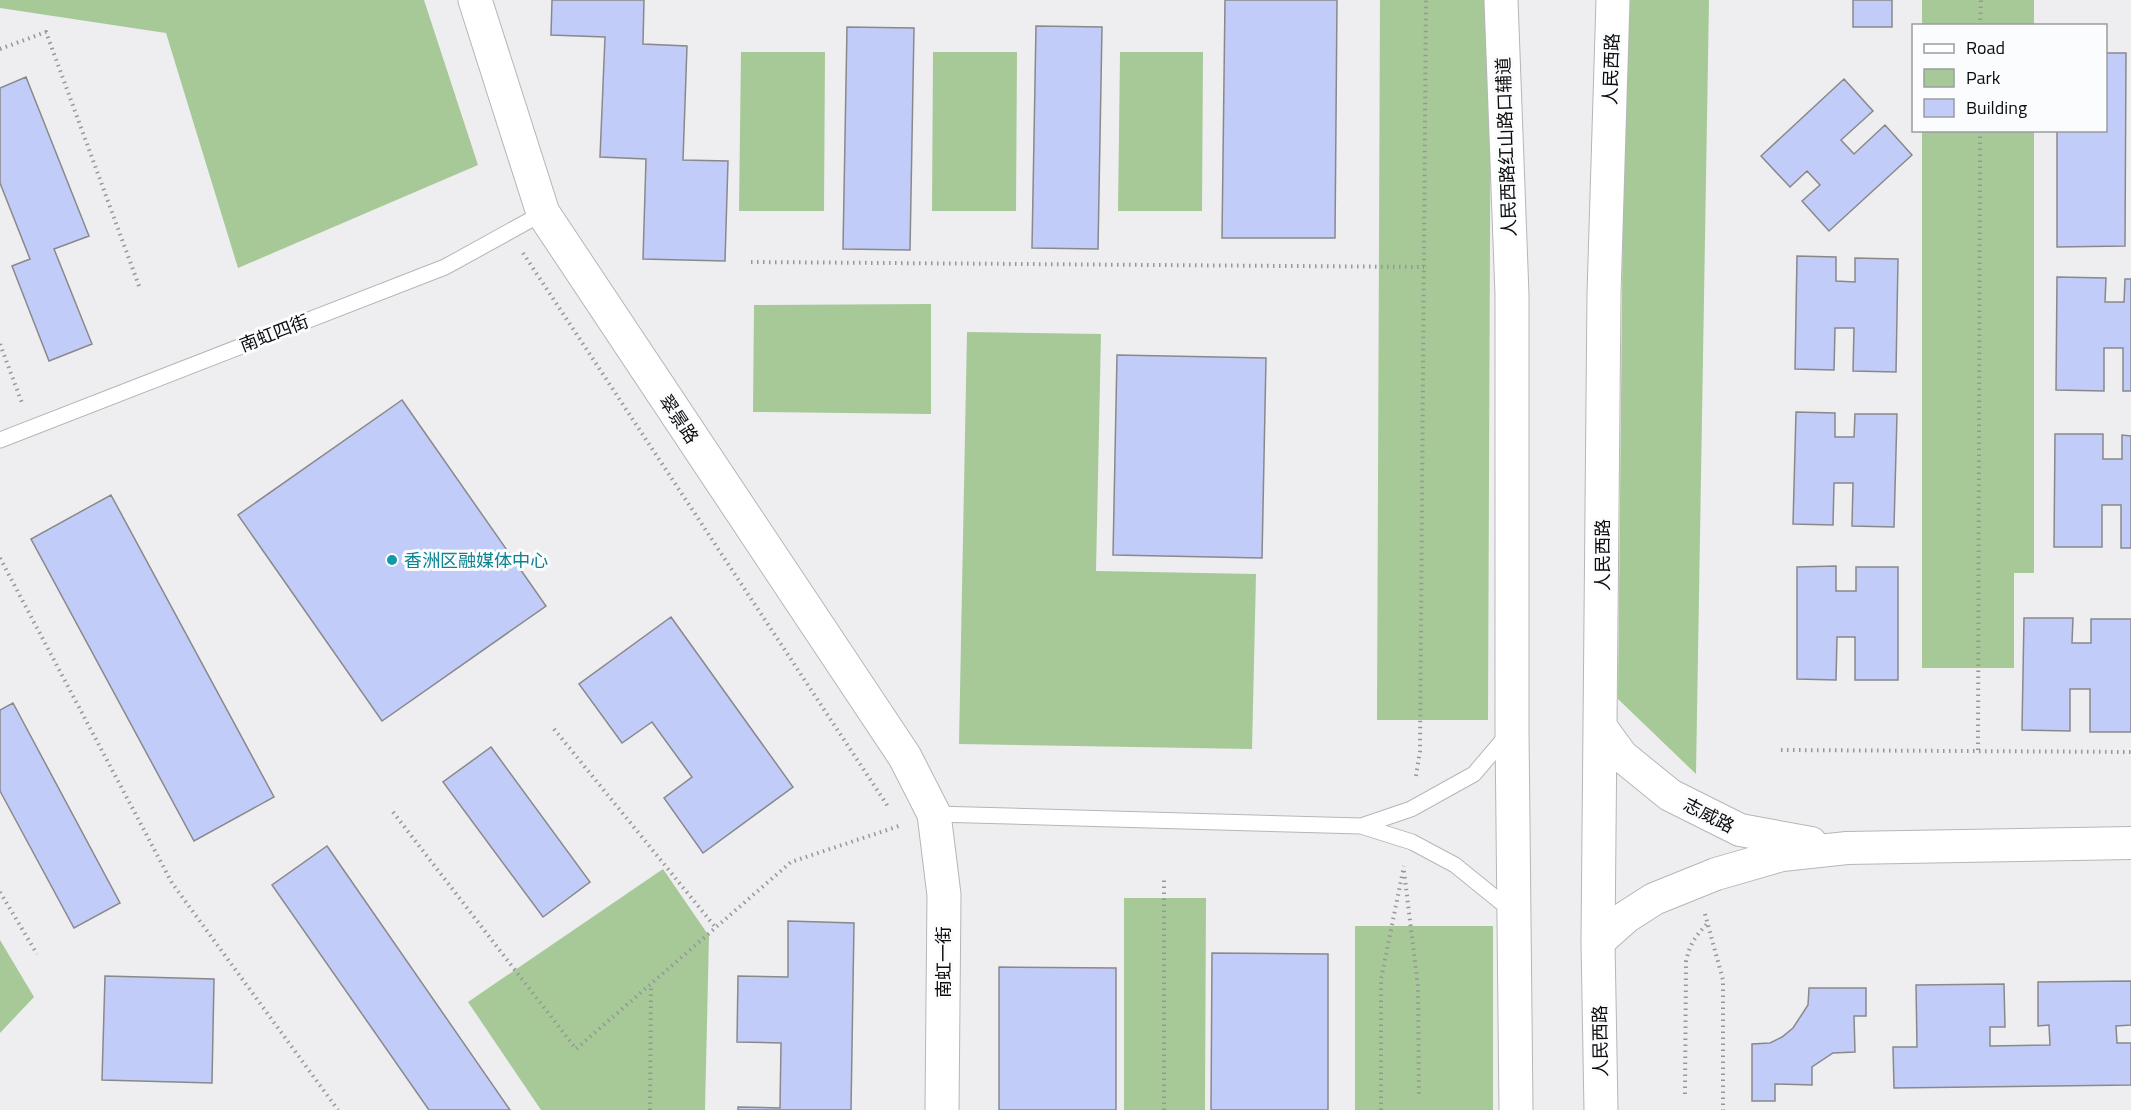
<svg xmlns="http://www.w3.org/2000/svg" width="2131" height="1110" font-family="'Titillium Web','Noto Sans SC',sans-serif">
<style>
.green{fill:#a6c997}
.building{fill:#c2ccf8;stroke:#89898b;stroke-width:1.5}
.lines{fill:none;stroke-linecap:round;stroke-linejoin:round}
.service-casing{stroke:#b6b6b8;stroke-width:17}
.minor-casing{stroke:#b6b6b8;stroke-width:34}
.secondary-casing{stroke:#b6b6b8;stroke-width:35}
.primary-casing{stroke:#b6b6b8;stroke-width:35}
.path{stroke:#979799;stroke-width:4;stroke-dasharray:1.5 4.5;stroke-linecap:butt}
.service{stroke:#fff;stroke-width:15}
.minor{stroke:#fff;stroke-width:32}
.secondary{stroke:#fff;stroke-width:33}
.primary{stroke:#fff;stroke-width:33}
.culture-dot{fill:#0f9aa8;stroke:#fbfcfe;stroke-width:2}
.labels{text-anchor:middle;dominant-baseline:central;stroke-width:6;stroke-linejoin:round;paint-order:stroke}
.street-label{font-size:18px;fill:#0c0c0d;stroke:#fbfcfe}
.culture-label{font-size:18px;fill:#0d838f;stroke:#fbfcfe;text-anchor:start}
</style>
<rect width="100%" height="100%" fill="#eeeef0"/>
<path class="green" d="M0 0H424L478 165 238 268 166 33 0 8Z
M1380 0H1491L1488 720H1377Z
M1625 0H1709L1696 774 1618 699Z
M1922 0H2034V25H1922Z
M741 52H825L824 211H739Z
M933 52H1017L1016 211H932Z
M1120 52H1203L1202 211H1118Z
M1922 131H2034V573H2014V668H1922Z
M931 304V414L753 412 754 305Z
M967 332 1101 334 1096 571 1256 574 1252 749 959 744Z
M663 869 709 936 705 1110H541L468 1002Z
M1124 898H1206L1205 1110H1124Z
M1355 926H1493V1110H1355Z
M0 940 34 997 0 1033Z"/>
<path class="building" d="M552 0H644L643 44 687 46 683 160 728 161 725 261 643 259 646 159 600 157 605 37 551 35Z
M1225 0H1337L1335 238H1222Z
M1853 0H1892V27H1853Z
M1036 26 1102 27 1098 249 1032 248Z
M847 27 914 28 910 250 843 249Z
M2106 53H2126L2125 246 2057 247V130H2106Z
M26 77 89 236 54 249 92 344 49 361 12 266 30 259 0 183V88Z
M1844 79 1873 111 1841 140 1854 154 1885 125 1912 155 1829 231 1802 201 1820 185 1807 171 1790 187 1761 156Z
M1797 256 1836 257V281L1855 282V258L1898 259 1896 372 1853 371 1854 328H1835L1834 370 1795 369Z
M2057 277 2106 278 2105 302H2124L2125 279H2131V391H2123V348H2104V391L2056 390Z
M1117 355 1266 358 1262 558 1113 555Z
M402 400 546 606 382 721 238 515Z
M1796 412 1835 413V437H1854L1855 414H1897L1894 527 1852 526 1853 483H1834L1833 525 1793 524Z
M2055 434H2103V459H2122V435L2131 436V548H2121V505H2102V547H2054Z
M111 495 274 797 194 841 31 539Z
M1836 566V591H1856V567H1898V680H1855V637H1837L1836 680 1797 679V567Z
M671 617 793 787 703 853 664 798 692 777 652 722 622 743 579 684Z
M2024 618H2073L2072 643H2091V619H2131V732H2090V689H2070V731L2022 730Z
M13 703 120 903 74 928 0 791V710Z
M491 747 590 882 543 917 443 782Z
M327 846 510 1110H429L272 885Z
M788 921 854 923 851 1110H738V1107L780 1108 781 1043 737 1042 738 976 788 977Z
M1212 953 1328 954V1110H1211Z
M999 967 1116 968V1110H999Z
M105 976 214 979 212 1083 102 1080Z
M2131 981V1025L2116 1026 2117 1043H2131V1085L1894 1088 1893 1047H1917L1916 985 2004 984 2005 1027H1990V1046L2050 1045 2049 1025 2038 1026V982Z
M1809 988H1866V1016H1854L1855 1052 1833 1053 1812 1067V1085L1775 1084V1101H1752V1044L1770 1043 1782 1037 1793 1028 1808 1005Z"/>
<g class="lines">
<defs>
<path id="service" d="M0 440 445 267 543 213
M1508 734 1474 774 1411 809 1361 826 1412 842 1455 865 1513 912
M934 814 1361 826"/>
<path id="minor" d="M1600 726 1622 756 1670 795 1740 830 1811 843
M1598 942 1626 917 1654 899 1716 874 1782 855 1847 848 2131 843"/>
<path id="secondary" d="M475 0 543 213 905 757 934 814 944 895 942 1110"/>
<path id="primary" d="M1501 0 1512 295V730L1516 1110
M1601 1110 1598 942 1604 294 1613 0"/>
</defs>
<use href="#service" class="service-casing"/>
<use href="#minor" class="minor-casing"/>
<use href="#secondary" class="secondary-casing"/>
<use href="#primary" class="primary-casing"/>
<path class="path" d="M1980 26 1981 0
M0 49 46 32 139 286
M523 253 889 808
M751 262 1424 267
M0 344 22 403
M0 558 172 883 338 1110
M554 729 716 928
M1781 750 2131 752
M1978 750 1980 130
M1416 776 1420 751 1426 0
M393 812 576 1049 791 862 899 826
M1404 871 1418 987 1419 1097
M0 892 37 954
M1705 914 1723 980V1110
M1685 1094 1686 962C1689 945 1696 935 1708 923
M650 1110 651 985
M1164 1110V879
M1381 1110V979L1404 866"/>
<use href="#service" class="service"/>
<use href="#minor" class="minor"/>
<use href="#secondary" class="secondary"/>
<use href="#primary" class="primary"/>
</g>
<circle class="culture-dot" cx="392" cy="560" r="6"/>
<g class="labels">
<g class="street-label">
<text transform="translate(1611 69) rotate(-88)">人民西路</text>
<text transform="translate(1506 147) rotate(-92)">人民西路红山路口辅道</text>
<text transform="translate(274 333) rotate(-21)">南虹四街</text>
<text transform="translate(679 419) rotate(56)">翠景路</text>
<text transform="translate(1602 555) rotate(-90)">人民西路</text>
<text transform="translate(1709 815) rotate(27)">志威路</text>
<text transform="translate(943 962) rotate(-90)">南虹一街</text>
<text transform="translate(1600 1041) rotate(-91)">人民西路</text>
</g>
<g class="culture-label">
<text x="404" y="560">香洲区融媒体中心</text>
</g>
</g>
<rect x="1912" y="24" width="195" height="108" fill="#fbfcfe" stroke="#9b9c9e" stroke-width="1.5"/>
<rect x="1924" y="44" width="30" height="9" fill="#ffffff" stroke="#9b9c9e" stroke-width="1.5"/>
<text x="1966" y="54" font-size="18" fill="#0c0c0d">Road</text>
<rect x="1924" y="69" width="30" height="18" fill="#a6c997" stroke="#9b9c9e" stroke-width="1.5"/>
<text x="1966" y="84" font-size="18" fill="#0c0c0d">Park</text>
<rect x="1924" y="99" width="30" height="18" fill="#c2ccf8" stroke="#9b9c9e" stroke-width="1.5"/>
<text x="1966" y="114" font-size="18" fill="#0c0c0d">Building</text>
</svg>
